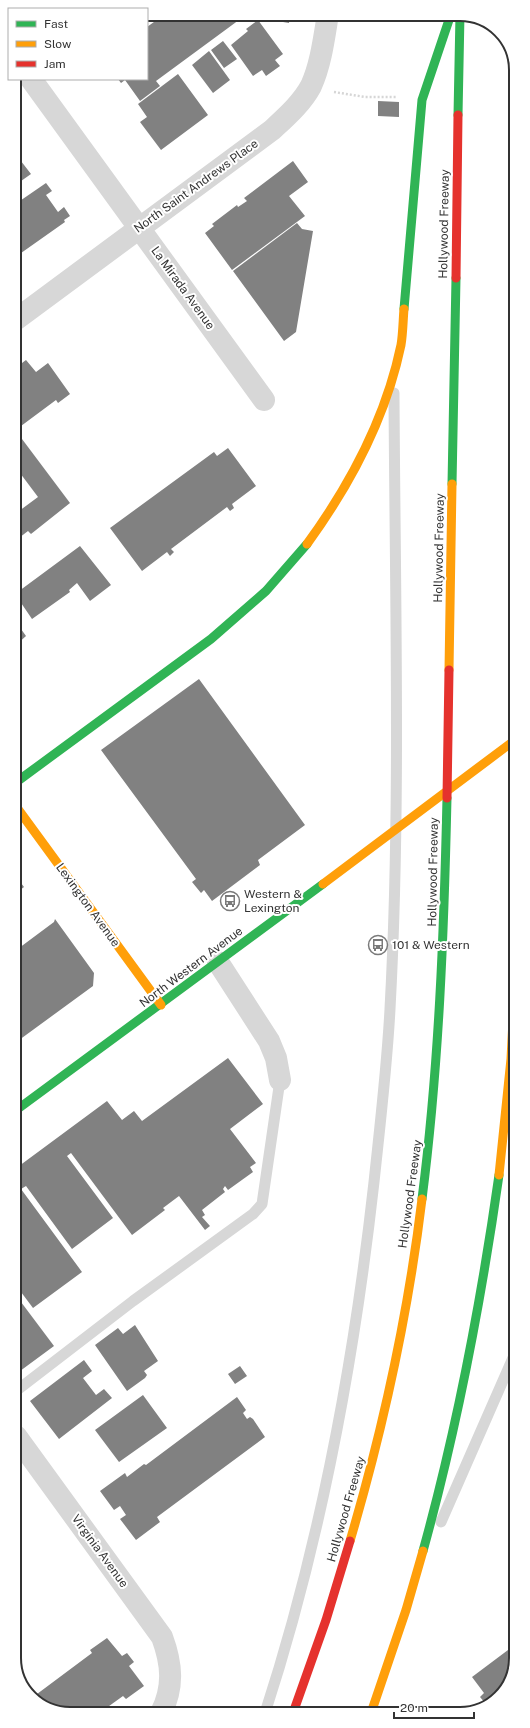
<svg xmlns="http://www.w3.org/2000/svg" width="530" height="1728" font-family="'Public Sans',sans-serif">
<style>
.building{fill:#818181}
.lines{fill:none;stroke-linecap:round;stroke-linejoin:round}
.path{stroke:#d6d6d6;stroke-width:2.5;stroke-dasharray:2 2;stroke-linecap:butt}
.lane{stroke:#d7d7d7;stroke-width:11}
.street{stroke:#d7d7d7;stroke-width:22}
.fast{stroke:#30b455;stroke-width:9}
.slow{stroke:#ff9f0a;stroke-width:9}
.jam{stroke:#e5322d;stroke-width:9}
.labels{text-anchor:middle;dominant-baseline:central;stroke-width:4;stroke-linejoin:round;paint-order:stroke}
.street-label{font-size:12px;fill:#333;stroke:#fff}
.poi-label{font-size:12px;fill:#333;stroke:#fff;text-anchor:start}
.rim{fill:none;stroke:#333;stroke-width:2}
</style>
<rect width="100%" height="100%" fill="#fff"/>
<path class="building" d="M165 14H240L243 17 156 81 160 86 140 101 125 80 121 83 118 79H147V27Z
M272 14H290L289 23 277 21Z
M258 20 283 54 275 60 280 66 266 76 262 70 253 76 231 45 248 31 246 29Z
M223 41 237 59 224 68 211 50Z
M209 51 230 80 213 93 192 65Z
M178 74 208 115 161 150 140 122 147 117 138 104Z
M378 101 399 102V117L378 116Z
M14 152 31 174 14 186Z
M293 161 308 182 289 196 305 216 232 270 205 233 214 226 212 224 237 205 238 207 247 201 244 198Z
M46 183 52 191 46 195 58 212 64 207 70 216 64 220 65 222 14 258V205Z
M297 223 302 229 313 231 296 332 284 341 233 271Z
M26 360 36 372 48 363 70 394 58 403 56 400 21 426 14 417V369Z
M19 435 70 503 31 534 28 531 15 541V514L38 497 14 465V438Z
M228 448 256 486 232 504 234 508 230 511 227 507 171 549 174 552 170 556 167 552 142 571 110 528 214 452 217 456Z
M80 546 111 585 90 601 77 583 69 590 70 592 32 619 15 594Z
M16 622 26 636 15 646V623Z
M199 679 305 825 258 860 260 865 212 901 204 890 201 893 192 882 196 879 101 750Z
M15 875 24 887 15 894Z
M55 919 94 973 93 986 15 1043V951L54 922Z
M228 1058 263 1104 230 1129 256 1163 250 1167 253 1172 228 1190 225 1186 223 1189 225 1192 202 1210 205 1215 202 1217 210 1226 205 1230 179 1196 163 1208 165 1210 132 1235 71 1153 67 1156 113 1218 72 1249 26 1186 21 1189 82 1272 33 1308 15 1284V1169L107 1101 122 1120 134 1111 142 1121Z
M15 1294 54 1346 16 1374Z
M135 1325 158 1361 144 1371 147 1375 145 1378 127 1391 95 1345 118 1328 123 1334Z
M84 1360 92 1371 83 1378 96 1395 104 1389 112 1398 59 1439 30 1401Z
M240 1366 247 1376 235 1384 228 1374Z
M143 1395 167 1428 119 1462 95 1430Z
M237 1397 246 1410 243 1413 247 1419 250 1417 253 1419 265 1437 157 1517 160 1522 136 1540 120 1519 126 1515 120 1506 114 1510 100 1491 125 1473 127 1477 144 1464 146 1465Z
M107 1638 122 1656 127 1653 134 1662 129 1666 144 1686 126 1699 123 1696 98 1714H66L33 1700 34 1698 33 1697 92 1653 90 1650Z
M516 1644V1658L504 1692 486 1704 480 1697 484 1693 472 1677Z"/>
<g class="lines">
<path class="path" d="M334 92 365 97H397"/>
<path class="lane" d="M16 1391 133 1301 253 1214 262 1204 280 1080
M441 1522 516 1351
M265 1713C321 1541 354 1362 374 1182 380 1125 387 1067 390 1009 401 804 395 598 394 393"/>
<path class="street" d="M31 79 264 400
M14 321 272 130C286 117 302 103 311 86 321 64 324 38 328 14
M218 962 269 1041 276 1058 280 1080
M16 1436 162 1637C172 1664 174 1687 161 1713"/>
<path class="fast" d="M458 115 460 14
M404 309 422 100 451 14
M452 484 456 278
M15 783 211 639 266 591 307 544
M15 1111 323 884
M422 1199C439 1066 444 932 447 798
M423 1551C457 1428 481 1302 499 1175"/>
<path class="slow" d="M307 544C350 485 386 417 401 345 403 333 403 320 404 309
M449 670 452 484
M15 805 161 1005
M323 884 515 740
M499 1175 511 1059 515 981
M350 1541C383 1429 408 1315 422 1199
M371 1713 406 1610 423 1551"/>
<path class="jam" d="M456 278 458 115
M447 798 449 670
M293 1713 326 1620 350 1541"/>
</g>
<defs>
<symbol id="bus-ring" viewBox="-11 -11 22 22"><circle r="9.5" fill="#fff" stroke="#7a7a7a" stroke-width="1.5"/><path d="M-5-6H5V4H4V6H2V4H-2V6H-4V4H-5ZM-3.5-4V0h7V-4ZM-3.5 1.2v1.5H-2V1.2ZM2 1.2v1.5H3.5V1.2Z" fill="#7a7a7a"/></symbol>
</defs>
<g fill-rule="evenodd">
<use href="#bus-ring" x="219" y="890" width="22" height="22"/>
<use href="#bus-ring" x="367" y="934" width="22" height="22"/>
</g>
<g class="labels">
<g class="street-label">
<text transform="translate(196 186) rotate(-36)">North Saint Andrews Place</text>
<text transform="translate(444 224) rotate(-89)">Hollywood Freeway</text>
<text transform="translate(183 288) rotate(54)">La Mirada Avenue</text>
<text transform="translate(439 548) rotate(-89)">Hollywood Freeway</text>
<text transform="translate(433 872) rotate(-89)">Hollywood Freeway</text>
<text transform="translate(88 905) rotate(54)">Lexington Avenue</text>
<text transform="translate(191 967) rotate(-37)">North Western Avenue</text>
<text transform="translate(410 1194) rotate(-82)">Hollywood Freeway</text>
<text transform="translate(346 1509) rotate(-74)">Hollywood Freeway</text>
<text transform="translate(100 1551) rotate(54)">Virginia Avenue</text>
</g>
<g class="poi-label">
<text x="244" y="894">Western &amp;<tspan x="244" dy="14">Lexington</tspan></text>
<text x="392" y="945">101 &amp; Western</text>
</g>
</g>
<path d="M0 0H530V1728H0ZM70 21H460A49 49 0 0 1 509 70V1658A49 49 0 0 1 460 1707H70A49 49 0 0 1 21 1658V70A49 49 0 0 1 70 21Z" fill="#fff" fill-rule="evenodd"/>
<path class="rim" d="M70 21H460A49 49 0 0 1 509 70V1658A49 49 0 0 1 460 1707H70A49 49 0 0 1 21 1658V70A49 49 0 0 1 70 21Z"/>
<rect x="8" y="8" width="140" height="72" fill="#ffffff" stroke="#adadad"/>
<rect x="16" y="21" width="20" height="6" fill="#30b455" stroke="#adadad"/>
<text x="44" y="28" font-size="12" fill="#333333">Fast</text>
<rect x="16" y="41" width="20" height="6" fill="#ff9f0a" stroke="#adadad"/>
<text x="44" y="48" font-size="12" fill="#333333">Slow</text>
<rect x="16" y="61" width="20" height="6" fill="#e5322d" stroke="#adadad"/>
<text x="44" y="68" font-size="12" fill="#333333">Jam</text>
<path d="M394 1712v6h80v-6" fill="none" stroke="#333333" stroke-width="2"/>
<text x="400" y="1712" font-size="12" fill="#333333" stroke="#ffffff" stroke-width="3" paint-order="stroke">20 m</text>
</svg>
